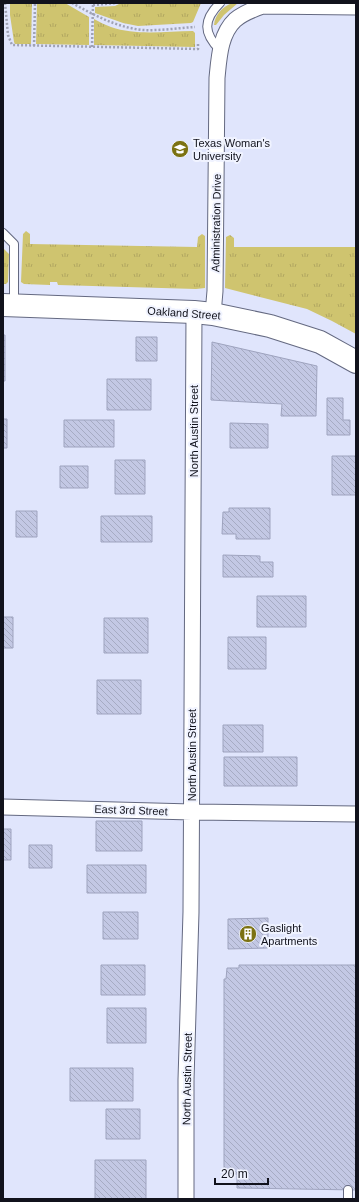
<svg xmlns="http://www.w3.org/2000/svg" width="359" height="1202" font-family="Helvetica,sans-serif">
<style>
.grass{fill:url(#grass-tufts)}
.garden{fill:#cfc46f}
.building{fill:url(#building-back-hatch);stroke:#9ea3be}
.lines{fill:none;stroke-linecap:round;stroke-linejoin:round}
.lane-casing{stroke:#646981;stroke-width:10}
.street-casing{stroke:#646981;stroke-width:17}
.secondary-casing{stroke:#646981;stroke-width:24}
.path{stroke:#9fa2b5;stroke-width:2.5;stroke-dasharray:2 2;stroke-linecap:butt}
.lane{stroke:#fff;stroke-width:8}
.street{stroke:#fff;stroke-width:15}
.secondary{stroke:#fff;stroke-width:22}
.labels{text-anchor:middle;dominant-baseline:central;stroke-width:4;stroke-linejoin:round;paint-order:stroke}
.poi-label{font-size:11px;fill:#11121c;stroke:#f0f3ff;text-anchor:start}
.street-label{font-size:11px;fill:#11121c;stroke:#f0f3ff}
</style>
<defs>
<pattern id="grass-tufts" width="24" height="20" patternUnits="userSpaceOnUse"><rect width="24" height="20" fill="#cfc46f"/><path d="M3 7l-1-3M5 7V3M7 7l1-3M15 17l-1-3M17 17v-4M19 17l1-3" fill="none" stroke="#b1a760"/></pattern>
<pattern id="building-back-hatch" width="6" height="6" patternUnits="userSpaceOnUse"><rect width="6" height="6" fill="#c3c8e4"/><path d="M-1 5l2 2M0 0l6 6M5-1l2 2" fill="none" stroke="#a6abc3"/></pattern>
</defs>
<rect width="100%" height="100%" fill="#e0e5fc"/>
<path class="grass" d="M10 3H32L31 44H15L14 42 10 15Z
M37 3H65L89 17V45L36 44Z
M121 3H201L193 22 191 23 138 26 123 23 95 13V7L115 6Z
M94 19C100 22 105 25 111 27 137 36 166 31 193 31L195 33V47L94 45Z
M26 231 30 234V244L197 247 198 237 202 234 205 236V288L196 289 58 285 57 282H50V285L24 284 21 282 23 234Z
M230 235 234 238V247H356V334L332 321 307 309 225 288 226 237Z
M3 248 9 254 8 282 6 284H3Z"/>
<path class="garden" d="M232 3H238L224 15 216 25H214C215 15 222 7 232 3Z"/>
<path class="building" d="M3 335H5V381H3Z
M136 337H157V361H136Z
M212 342 317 366 316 416H281L282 404 211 400Z
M107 379H151V410H107Z
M327 398H343V420H350V435H327Z
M3 419H7V448H3Z
M64 420H114V447H64Z
M230 423 268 424V448H230Z
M332 456H356V495H332Z
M115 460H145V494H115Z
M60 466H88V488H60Z
M229 508H270V539H236V534H222L223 512H229Z
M16 511H37V537H16Z
M101 516H152V542H101Z
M223 555 260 556V562H273V577H223Z
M257 596H306V627H257Z
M3 617H13V648H3Z
M104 618H148V653H104Z
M228 637H266V669H228Z
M97 680H141V714H97Z
M223 725H263V752H223Z
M224 757H297V786H224Z
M96 821H142V851H96Z
M3 829H11V860H3Z
M29 845H52V868H29Z
M87 865H146V893H87Z
M103 912H138V939H103Z
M268 918V948L228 949V919Z
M101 965H145V995H101Z
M239 965H356V1190L237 1188V1174L224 1173V979H226L227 968H239Z
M107 1008H146V1043H107Z
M70 1068H133V1101H70Z
M106 1109H140V1139H106Z
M95 1160H146V1199H95Z"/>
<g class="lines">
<defs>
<path id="lane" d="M220 3C203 20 203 33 220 50
M3 233 14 244V305
M348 1190V1199"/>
<path id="street" d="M213 314 215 291 217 78C219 58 220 34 235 20 243 13 254 9 263 6L356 7
M3 807 192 812 356 814
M186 1199V1080L191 912 194 312"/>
<path id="secondary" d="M3 305 194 312 213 314 270 326 320 342 356 362"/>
</defs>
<use href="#lane" class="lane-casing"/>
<use href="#street" class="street-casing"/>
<use href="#secondary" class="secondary-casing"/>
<path class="path" d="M5 3 8 35 12 45 198 49V42
M72 3C94 15 116 27 142 30 159 31 178 28 195 27
M93 5 116 3
M34 46 35 3
M92 47 93 3"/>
<use href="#lane" class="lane"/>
<use href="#street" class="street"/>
<use href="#secondary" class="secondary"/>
</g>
<defs>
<symbol id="university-disc" viewBox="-11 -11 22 22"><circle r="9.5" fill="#7c7212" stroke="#f0f3ff"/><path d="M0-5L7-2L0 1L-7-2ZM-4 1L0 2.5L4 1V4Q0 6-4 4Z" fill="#fff"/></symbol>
<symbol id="building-disc" viewBox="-11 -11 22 22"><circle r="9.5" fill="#7c7212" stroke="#f0f3ff"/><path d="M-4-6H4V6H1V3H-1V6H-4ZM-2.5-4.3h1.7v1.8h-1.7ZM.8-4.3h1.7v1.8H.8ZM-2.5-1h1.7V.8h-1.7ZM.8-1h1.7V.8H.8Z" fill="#fff"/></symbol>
</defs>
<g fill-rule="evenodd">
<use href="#university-disc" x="170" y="139" width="20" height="20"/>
<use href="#building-disc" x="238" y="924" width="20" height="20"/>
</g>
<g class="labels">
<g class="poi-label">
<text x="193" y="143">Texas Woman's<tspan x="193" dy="13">University</tspan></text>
<text x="261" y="928">Gaslight<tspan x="261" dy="13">Apartments</tspan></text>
</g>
<g class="street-label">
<text transform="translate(216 223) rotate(-89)">Administration Drive</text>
<text transform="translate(184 313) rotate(4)">Oakland Street</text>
<text transform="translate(194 431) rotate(-90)">North Austin Street</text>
<text transform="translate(192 755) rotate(-90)">North Austin Street</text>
<text transform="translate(131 810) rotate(2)">East 3rd Street</text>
<text transform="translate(187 1079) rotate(-89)">North Austin Street</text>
</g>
</g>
<rect width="359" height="1202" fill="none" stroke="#11121c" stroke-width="8"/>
<path d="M215 1178v6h53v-6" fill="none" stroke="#11121c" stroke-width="2"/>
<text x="221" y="1178" font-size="12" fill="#11121c" stroke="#f0f3ff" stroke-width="3" paint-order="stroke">20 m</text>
</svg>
